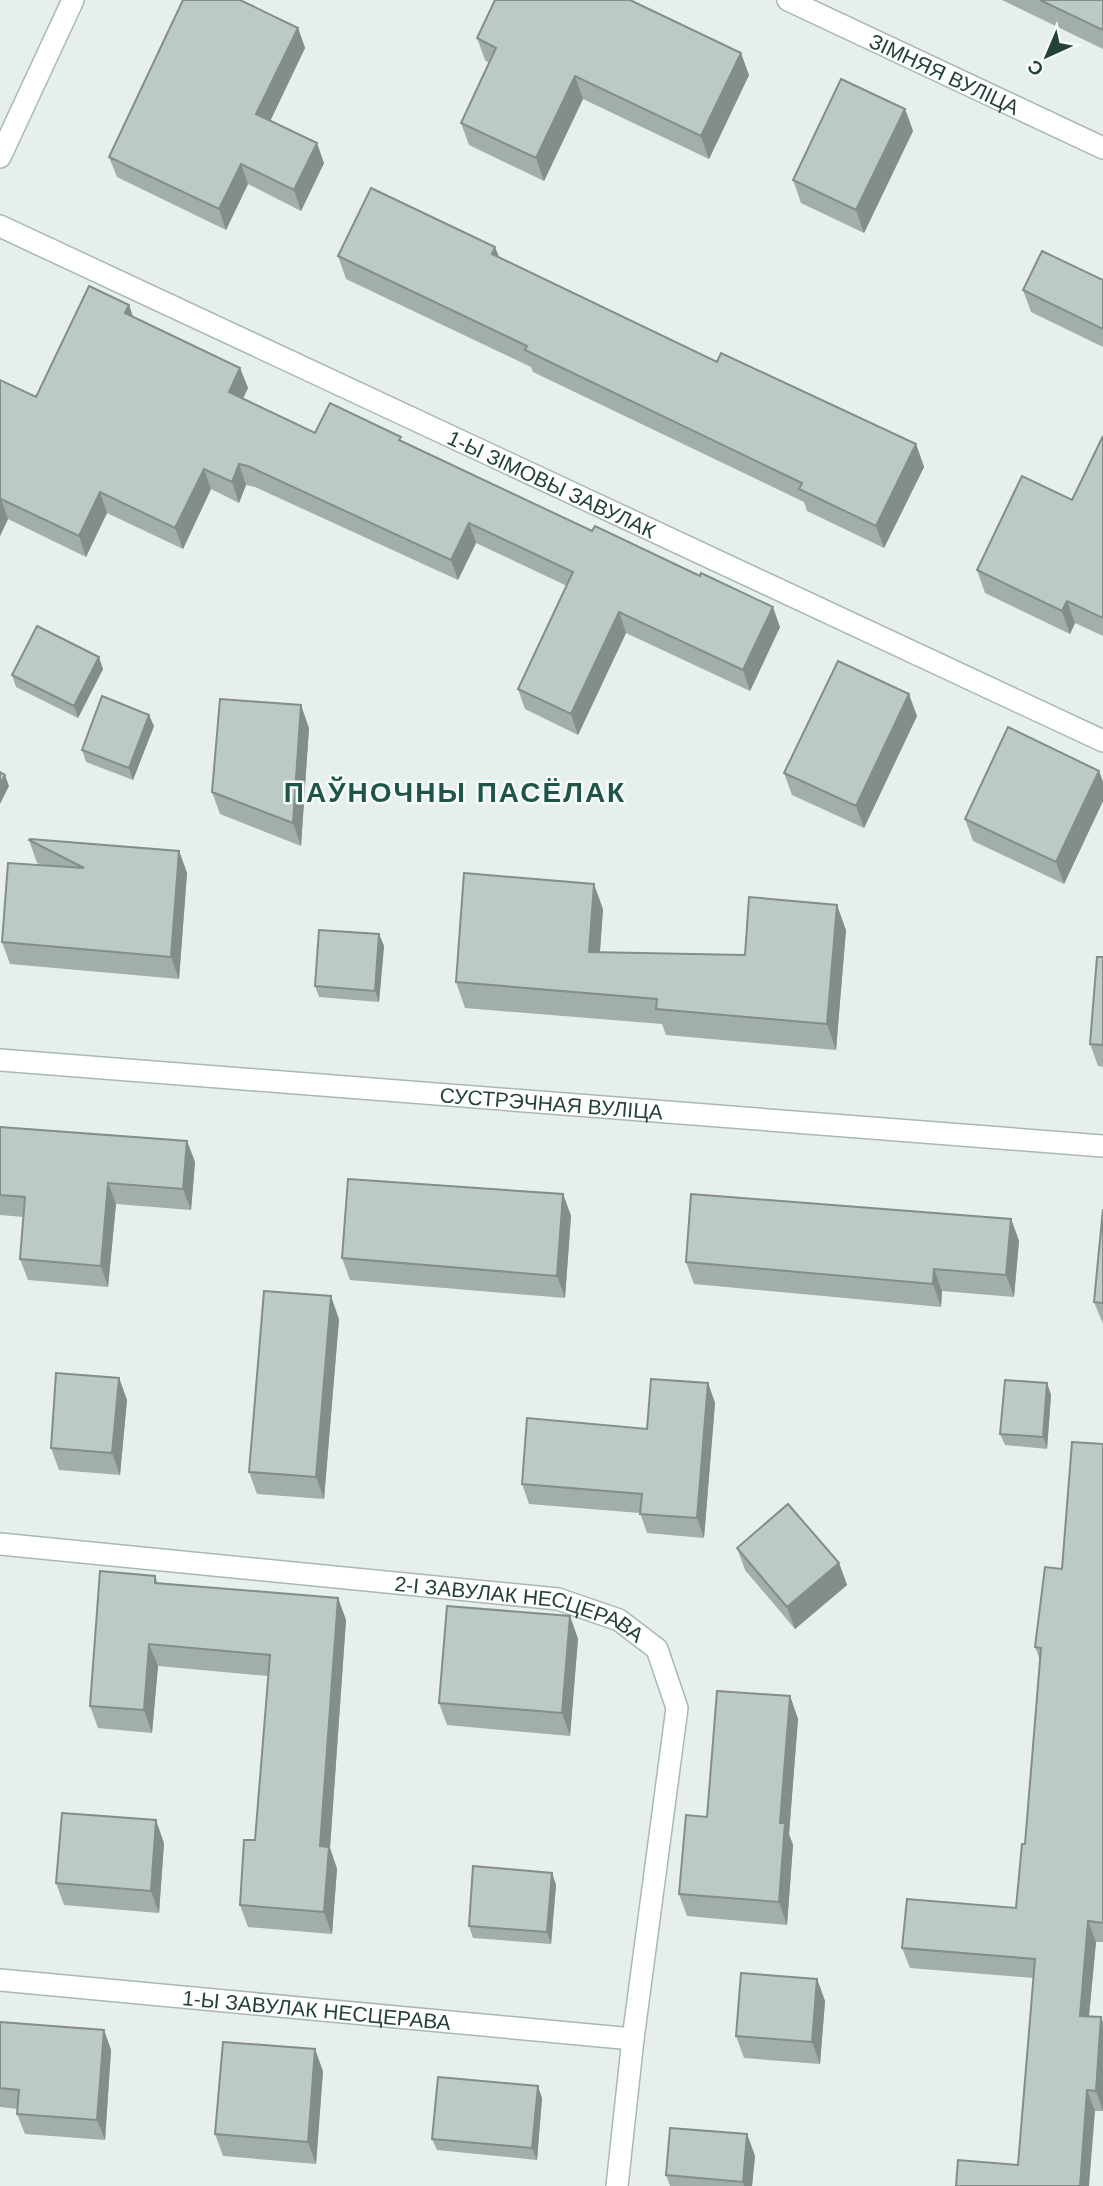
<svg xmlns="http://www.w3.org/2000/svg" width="1103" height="2186" font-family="Arial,sans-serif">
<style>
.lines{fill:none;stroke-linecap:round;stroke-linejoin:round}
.minor-casing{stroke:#a8b8b2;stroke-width:24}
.minor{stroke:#fff;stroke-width:21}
.wall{fill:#a1aea9}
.shaded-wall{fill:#838d89}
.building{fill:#bbcac4;stroke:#838d89;stroke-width:2}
.labels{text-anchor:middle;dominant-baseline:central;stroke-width:5;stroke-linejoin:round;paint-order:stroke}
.street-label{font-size:21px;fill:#24423a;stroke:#f7fbf9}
.district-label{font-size:28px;font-weight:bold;letter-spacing:2px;fill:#1f5548;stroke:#f7fbf9}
</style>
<rect width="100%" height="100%" fill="#e6efeb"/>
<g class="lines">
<defs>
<g id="minor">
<path id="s1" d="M788 0 1103 148"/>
<path d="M0 157 73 0"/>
<path id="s2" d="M0 226 1103 741"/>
<path id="s3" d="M0 1060 1103 1146"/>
<path id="s4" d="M0 1544 558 1599 619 1620 657 1649 677 1708 633 2039 617 2186"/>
<path id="s5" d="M0 1980 633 2039"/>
</g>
</defs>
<use href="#minor" class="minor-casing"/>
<use href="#minor" class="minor"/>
</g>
<path class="wall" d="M1002 0H1103V49Z
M298 28 305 48 270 121 324 163 301 211 248 184 226 230 117 177 109 157Z
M477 38 749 75 709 159 583 99 544 181 469 145 461 123 489 63 485 60Z
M905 109 913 131 864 233 801 203 793 180Z
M338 256 499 258 717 362 916 444 924 467 884 548 807 511 804 502 533 372 531 367 346 279Z
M1103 280V347L1031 312 1023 290Z
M129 305 133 317 240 368 248 388 243 399 315 433 403 442 780 627 750 691 626 633 578 735 525 709 518 689 567 586 476 543 458 580 255 487 246 485 239 503 211 489 183 549 107 513 86 557 8 519 0 536V380L36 397Z
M1103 436V636L1075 623 1070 634 985 593 977 570 1072 500Z
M103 669 78 718 16 687 12 675Z
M917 716 864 828 792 795 784 773Z
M154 726 133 780 86 762 82 750Z
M309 728 301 846 220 814 212 792Z
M1099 771 1103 782V801L1064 884 973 841 965 819Z
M29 840 179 851 187 873 179 979 10 964 2 942 43 865 37 863Z
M603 909 600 952 745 955 846 930 836 1050 666 1035 662 1024 465 1008 456 982Z
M379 934 384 946 379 1002 319 997 315 986Z
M1103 957V1067L1098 1066 1090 1044Z
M0 1127 187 1141 195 1162 191 1210 116 1204 108 1287 28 1280 20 1259 24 1217 0 1215Z
M563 1194 571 1216 565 1298 350 1280 342 1258Z
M1103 1209V1324L1094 1302Z
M1011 1219 1019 1241 1014 1297 942 1291 941 1307 694 1284 686 1262Z
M339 1319 324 1499 257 1494 249 1472Z
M119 1378 127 1400 120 1475 59 1470 51 1448Z
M708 1383 715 1403 704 1538 647 1533 640 1513 529 1504 522 1484 647 1429Z
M1047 1383 1051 1395 1047 1449 1005 1445 1000 1434Z
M1103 1444V1942H1096L1089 2016 1101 2017 1103 2023V2111H1095L1018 2165 1034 1978 910 1968 902 1948 1016 1908 1025 1844 1040 1660 1035 1647Z
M737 1548 839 1563 847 1585 795 1629 745 1570Z
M155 1576 158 1583 338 1598 346 1620 330 1848 337 1869 332 1934 248 1927 240 1905 255 1840 268 1676 158 1666 152 1733 98 1728 90 1706Z
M570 1616 578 1639 570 1736 447 1725 439 1703Z
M790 1696 798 1719 789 1834 793 1845 787 1925 687 1916 679 1894 707 1817Z
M164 1843 159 1913 64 1905 56 1883Z
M552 1873 556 1885 551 1944 473 1938 469 1926Z
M817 1979 825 2001 820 2064 744 2058 736 2036Z
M0 2022 104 2030 111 2050 105 2140 25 2134 17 2114 18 2109 0 2107Z
M323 2071 316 2164 223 2156 215 2134Z
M542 2098 537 2160 437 2150 432 2139Z
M747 2134 755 2156 752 2186H670L666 2175Z"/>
<path class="shaded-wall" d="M298 28 305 48 264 134 256 114Z
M741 53 749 75 709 159 701 136Z
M575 76 583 99 544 181 536 158Z
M905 109 913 131 864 233 856 210Z
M317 143 324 163 301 211 294 190Z
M241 164 248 184 226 230 219 209Z
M495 247 504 269 492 254Z
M129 305 136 326 125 313Z
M240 368 248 388 236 412 229 392Z
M916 444 924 467 884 548 876 526Z
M239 464 246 485 239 503 232 482Z
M204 469 211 489 183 549 175 528Z
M100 492 107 513 86 557 79 536Z
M1 499 8 519 0 536V500Z
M469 523 476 543 458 580 451 560Z
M1067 601 1075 623 1070 634 1062 611Z
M773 607 780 627 750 691 743 670Z
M619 612 626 633 578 735 571 714Z
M99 657 103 669 78 718 74 706Z
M909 694 917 716 864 828 856 806Z
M301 705 309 728 301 846 293 823Z
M149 715 154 726 133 780 129 768Z
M1099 771 1103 782V801L1064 884 1056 862Z
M5 775 9 786 0 804V784Z
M179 851 187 873 179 979 171 957Z
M594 884 603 909 598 977 589 952Z
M837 905 846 930 836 1050 827 1024Z
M379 934 384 946 379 1002 375 991Z
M187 1141 195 1162 191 1210 183 1189Z
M108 1183 116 1204 108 1287 101 1266Z
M563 1194 571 1216 565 1298 557 1276Z
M1011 1219 1019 1241 1014 1297 1006 1275Z
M934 1269 942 1291 941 1307 933 1284Z
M331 1296 339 1319 324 1499 316 1477Z
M119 1378 127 1400 120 1475 112 1453Z
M708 1383 715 1403 704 1538 697 1518Z
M1047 1383 1051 1395 1047 1449 1043 1437Z
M839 1563 847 1585 795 1629 787 1607Z
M338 1598 346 1620 330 1848 337 1869 332 1934 324 1912 320 1846Z
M570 1616 578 1639 570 1736 562 1713Z
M149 1644 158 1666 152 1733 144 1710Z
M790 1696 798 1719 789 1834 793 1845 787 1925 779 1902 780 1823Z
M156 1820 164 1843 159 1913 151 1891Z
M552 1873 556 1885 551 1944 547 1932Z
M1088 1921 1096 1942 1087 2036 1080 2016Z
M817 1979 825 2001 820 2064 812 2042Z
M1101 2017 1103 2023V2111L1096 2091Z
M104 2030 111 2050 105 2140 97 2120Z
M315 2049 323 2071 316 2164 308 2142Z
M538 2086 542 2098 537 2160 532 2148Z
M1087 2090 1095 2111 1089 2186H1080Z
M747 2134 755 2156 752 2186H744L743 2182Z"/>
<path class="building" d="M183 0H240L298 28 256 114 317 143 294 190 241 164 219 209 109 157Z
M495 0H630L741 53 701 136 575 76 536 158 461 123 496 48 477 38Z
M1040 0H1103V30Z
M841 79 905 109 856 210 793 180Z
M371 188 495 247 492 254 717 362 721 353 916 444 876 526 799 489 802 483 525 350 527 346 338 256Z
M1042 251 1103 280V329L1023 290Z
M89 286 129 305 125 313 240 368 229 392 315 433 330 403 401 437 399 440 592 531 595 526 700 576 701 573 773 607 743 670 619 612 571 714 518 689 573 572 469 523 451 560 248 466 239 464 232 482 204 469 175 528 100 492 79 536 1 499 0 500V380L36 397Z
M1103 436V618L1067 601 1062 611 977 570 1022 476 1072 500Z
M37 626 99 657 74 706 12 675Z
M838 661 909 694 856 806 784 773Z
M102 696 149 715 129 768 82 750Z
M220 699 301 705 293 823 212 792Z
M1008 727 1099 771 1056 862 965 819Z
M0 772 5 775 0 784Z
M30 839 179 851 171 957 2 942 8 863 84 868 29 840Z
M464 873 594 884 589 952 745 955 749 897 837 905 827 1024 656 1009 657 999 456 982Z
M319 930 379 934 375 991 315 986Z
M1097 957H1103V1045L1090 1044Z
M0 1127 187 1141 183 1189 108 1183 101 1266 20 1259 25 1197 0 1195Z
M348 1179 563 1194 557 1276 342 1258Z
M691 1194 1011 1219 1006 1275 934 1269 933 1284 686 1262Z
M1103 1209V1303L1094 1302Z
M264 1291 331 1296 316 1477 249 1472Z
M56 1373 119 1378 112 1453 51 1448Z
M651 1379 708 1383 697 1518 640 1514 642 1494 522 1484 527 1418 647 1429Z
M1005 1380 1047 1383 1043 1437 1000 1434Z
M1072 1442 1103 1444V1923L1088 1921 1080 2016 1101 2017 1096 2091 1087 2090 1080 2186H956L958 2160 1018 2165 1035 1959 902 1948 907 1899 1016 1908 1022 1844H1025L1041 1648 1035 1647 1045 1567 1062 1569Z
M788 1504 839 1563 787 1607 737 1548Z
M100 1571 155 1576V1583L338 1598 320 1846 329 1847 324 1912 240 1905 244 1840H255L270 1655 149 1644 144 1710 90 1706Z
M447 1606 570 1616 562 1713 439 1703Z
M717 1691 790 1696 780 1823H785L779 1902 679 1894 686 1815 707 1817Z
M62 1813 156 1820 151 1891 56 1883Z
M473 1866 552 1873 547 1932 469 1926Z
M741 1973 817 1979 812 2042 736 2036Z
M0 2022 104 2030 97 2120 17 2114 19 2090 0 2088Z
M223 2042 315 2049 308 2142 215 2134Z
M438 2077 538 2086 532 2148 432 2139Z
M670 2128 747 2134 743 2182 666 2175Z"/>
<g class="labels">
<g class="street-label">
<text stroke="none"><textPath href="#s1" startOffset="173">ЗІМНЯЯ ВУЛІЦА</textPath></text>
<text stroke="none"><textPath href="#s2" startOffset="609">1-Ы ЗІМОВЫ ЗАВУЛАК</textPath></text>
<text stroke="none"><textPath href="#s3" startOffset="553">СУСТРЭЧНАЯ ВУЛІЦА</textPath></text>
<text stroke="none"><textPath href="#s4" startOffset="525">2-І ЗАВУЛАК НЕСЦЕРАВА</textPath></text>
<text stroke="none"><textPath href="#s5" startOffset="318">1-Ы ЗАВУЛАК НЕСЦЕРАВА</textPath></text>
</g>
<g class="district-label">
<text x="455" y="792">ПАЎНОЧНЫ ПАСЁЛАК</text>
</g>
</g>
<g transform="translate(1047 56) rotate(224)" stroke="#f7fbf9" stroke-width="5" paint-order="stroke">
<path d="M0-5L12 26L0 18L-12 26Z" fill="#24423a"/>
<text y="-10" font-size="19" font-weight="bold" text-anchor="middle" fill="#24423a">С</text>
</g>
</svg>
